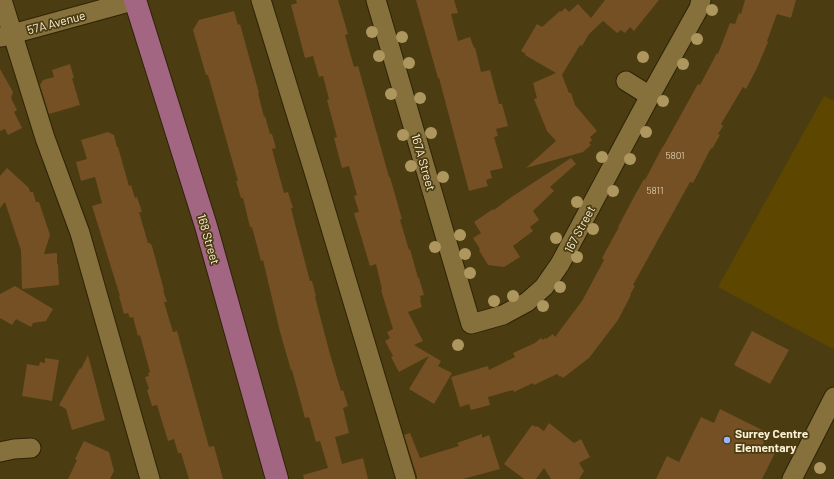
<svg xmlns="http://www.w3.org/2000/svg" width="834" height="479" font-family="Barlow,sans-serif">
<style>
.green{fill:#5c4600}
.building{fill:#745024}
.lines{fill:none;stroke-linecap:round;stroke-linejoin:round}
.minor-casing{stroke:#2e2306;stroke-width:21}
.major-casing{stroke:#2e2306;stroke-width:24}
.minor{stroke:#86713c;stroke-width:19}
.major{stroke:#a26682;stroke-width:22}
.tree{fill:#ad975f}
.poi-dot{fill:#9ab5fd;stroke:#4b3c12;stroke-width:1.5}
.labels{text-anchor:middle;dominant-baseline:central;stroke-width:3.5;stroke-linejoin:round;paint-order:stroke}
.number-label{font-size:10px;fill:#dac9a9}
.street-label{font-size:12px;fill:#fcf1d5;stroke:#4b3c12}
.poi-label{font-size:12px;font-weight:bold;fill:#fcf1d5;stroke:#4b3c12;text-anchor:start}
</style>
<rect width="100%" height="100%" fill="#4b3c12"/>
<path class="green" d="M824 96 834 101V347L833 349 718 287Z"/>
<path class="building" d="M296 0H338L348 34 345 35 354 67 358 66 379 141 389 177H390L402 219 400 220 409 250 410 249 418 278H419L424 295 420 296 421 300H420L422 307 408 312 423 341 414 345 441 361 438 366 452 373 434 404 409 389 429 356 399 372 391 357 393 356 385 341 390 338 387 332 393 329 381 290 382 289 376 264 370 266 354 213 359 212 354 196 357 195 349 166 342 168 334 138 337 137 327 100 329 99 323 76 319 77 313 56 305 58 291 5 297 3Z
M416 0H454L458 13 451 14 458 41 470 37 474 48 475 47 481 72 490 70 499 104H502L508 126 496 129 498 136 494 137 503 168 490 171 492 178 486 180 488 186 469 191 439 78H438Z
M605 0H659L634 31 630 27 625 33 621 30 617 33 603 21 589 34 582 46 580 45 562 75 569 93H571L575 105 597 131 590 137 592 140 589 143 591 145 583 152 526 168 556 141 547 131 534 99 537 98 533 83 556 73 525 55 526 54 521 51 537 24 542 27 560 11 561 12 565 8 569 12 578 4 591 18Z
M745 0H796L791 18 777 14 767 41 768 42 757 68 746 89 743 87 721 124 723 126 718 134 720 135 712 149 711 148 693 183 690 182 633 285 635 286 630 295H631L618 320 589 358 563 378 561 376 560 377 557 374 534 385 533 383 514 392 513 390 488 397 490 405 471 410 469 404 460 407 451 377 488 366 489 370 515 357 513 353 535 343 541 338 543 340 545 338 546 339 553 334 555 337 582 301 604 260 602 258 619 227H618L635 195 644 179 645 180 663 146V147L698 84 700 85 717 53 718 54 730 23 735 24 739 13 741 14Z
M234 11 238 25 240 24 259 93H258L264 117 265 116 270 134H272L276 148 272 149 284 193 288 192 293 208H291L295 224 310 281H312L316 296 315 297 330 354 341 391 343 390 348 406 343 408 349 433 335 437 342 464 363 458 368 479H304L303 475 328 468 320 441 316 442 309 417 305 418 292 370H291L280 332 263 260 261 261 252 227H250L243 198H241L236 181H238L234 167 208 75H206L193 30 199 20Z
M70 64 74 78H72L80 105 49 114 40 85 43 80 54 77 52 70Z
M0 69 13 92 11 98 17 110 14 112 22 128 8 135 5 129 0 131Z
M108 132 114 135 117 147H118L129 186 131 185 135 198 137 197 142 212H139L148 243H150L152 246 164 290H163L167 302H164L173 332 177 331 209 447 214 446 223 479H189L181 453H178L174 439 168 441 157 405 152 406 147 390 149 389 145 377 149 376 148 373 150 372 140 335 138 336 133 317 130 318 128 313 124 314 119 296H120L92 206 102 203 95 177 81 181 76 162 87 159 81 140Z
M571 158 576 164 550 187 554 191 533 211 539 220 530 227 533 231 513 246 520 257 504 267 488 265 479 250 480 249 473 238 481 233 474 222 493 209 494 210 510 198Z
M7 168 29 188 30 192H33L36 202H39L50 235 44 254 57 253V264H58L59 285 22 289 21 250 5 202 0 208V176Z
M15 286 53 309 46 321 33 323 31 327 16 319 12 325 0 318V294Z
M752 331 789 350 770 384 734 365Z
M88 355 105 420 72 430 66 409 59 405 80 368 81 369Z
M45 358 59 360 52 401 22 396 27 364 39 366 40 362 45 363Z
M720 409 768 433 762 446 775 453 762 479H656L667 456 679 462 701 417 714 423Z
M549 423 574 443 581 439 590 457 579 463 584 471 579 479H551L544 468 536 479H524L504 464 532 425 536 427 537 426 544 431Z
M410 433 420 458 459 446 457 443 482 434V438L489 435 500 469 463 479H417V476L404 435Z
M84 441 109 452 114 471 110 479H68L77 460 75 459Z"/>
<g class="lines">
<defs>
<path id="minor" d="M2 0 45 138 80 233 150 479
M261 0 315 175 406 479
M376 0 471 324 503 315 527 302 544 287 560 264 650 96 699 8 701 0
M1 37 136 0
M626 81 650 96
M0 452 14 449 31 448
M792 479 834 397"/>
<path id="major" d="M135 0 206 226 277 479"/>
</defs>
<use href="#minor" class="minor-casing"/>
<use href="#major" class="major-casing"/>
<use href="#minor" class="minor"/>
<use href="#major" class="major"/>
</g>
<g class="tree">
<circle cx="712" cy="10" r="6"/>
<circle cx="372" cy="32" r="6"/>
<circle cx="402" cy="37" r="6"/>
<circle cx="697" cy="39" r="6"/>
<circle cx="379" cy="56" r="6"/>
<circle cx="643" cy="57" r="6"/>
<circle cx="409" cy="63" r="6"/>
<circle cx="683" cy="64" r="6"/>
<circle cx="391" cy="94" r="6"/>
<circle cx="420" cy="98" r="6"/>
<circle cx="663" cy="101" r="6"/>
<circle cx="646" cy="132" r="6"/>
<circle cx="431" cy="133" r="6"/>
<circle cx="403" cy="135" r="6"/>
<circle cx="602" cy="157" r="6"/>
<circle cx="630" cy="159" r="6"/>
<circle cx="411" cy="166" r="6"/>
<circle cx="443" cy="177" r="6"/>
<circle cx="613" cy="191" r="6"/>
<circle cx="577" cy="202" r="6"/>
<circle cx="593" cy="229" r="6"/>
<circle cx="460" cy="235" r="6"/>
<circle cx="556" cy="238" r="6"/>
<circle cx="435" cy="247" r="6"/>
<circle cx="465" cy="254" r="6"/>
<circle cx="577" cy="257" r="6"/>
<circle cx="470" cy="273" r="6"/>
<circle cx="560" cy="287" r="6"/>
<circle cx="513" cy="296" r="6"/>
<circle cx="494" cy="301" r="6"/>
<circle cx="543" cy="306" r="6"/>
<circle cx="458" cy="345" r="6"/>
<circle cx="820" cy="468" r="6"/>
</g>
<circle class="poi-dot" cx="727" cy="440" r="4"/>
<g class="labels">
<g class="number-label">
<text x="675" y="155">5801</text>
<text x="655" y="190">5811</text>
</g>
<g class="street-label">
<text transform="translate(56 22) rotate(-15)">57A Avenue</text>
<text transform="translate(424 162) rotate(74)">167A Street</text>
<text transform="translate(579 229) rotate(-62)">167 Street</text>
<text transform="translate(209 239) rotate(74)">168 Street</text>
</g>
<g class="poi-label">
<text x="735" y="433">Surrey Centre<tspan x="735" dy="14">Elementary</tspan></text>
</g>
</g>
</svg>
